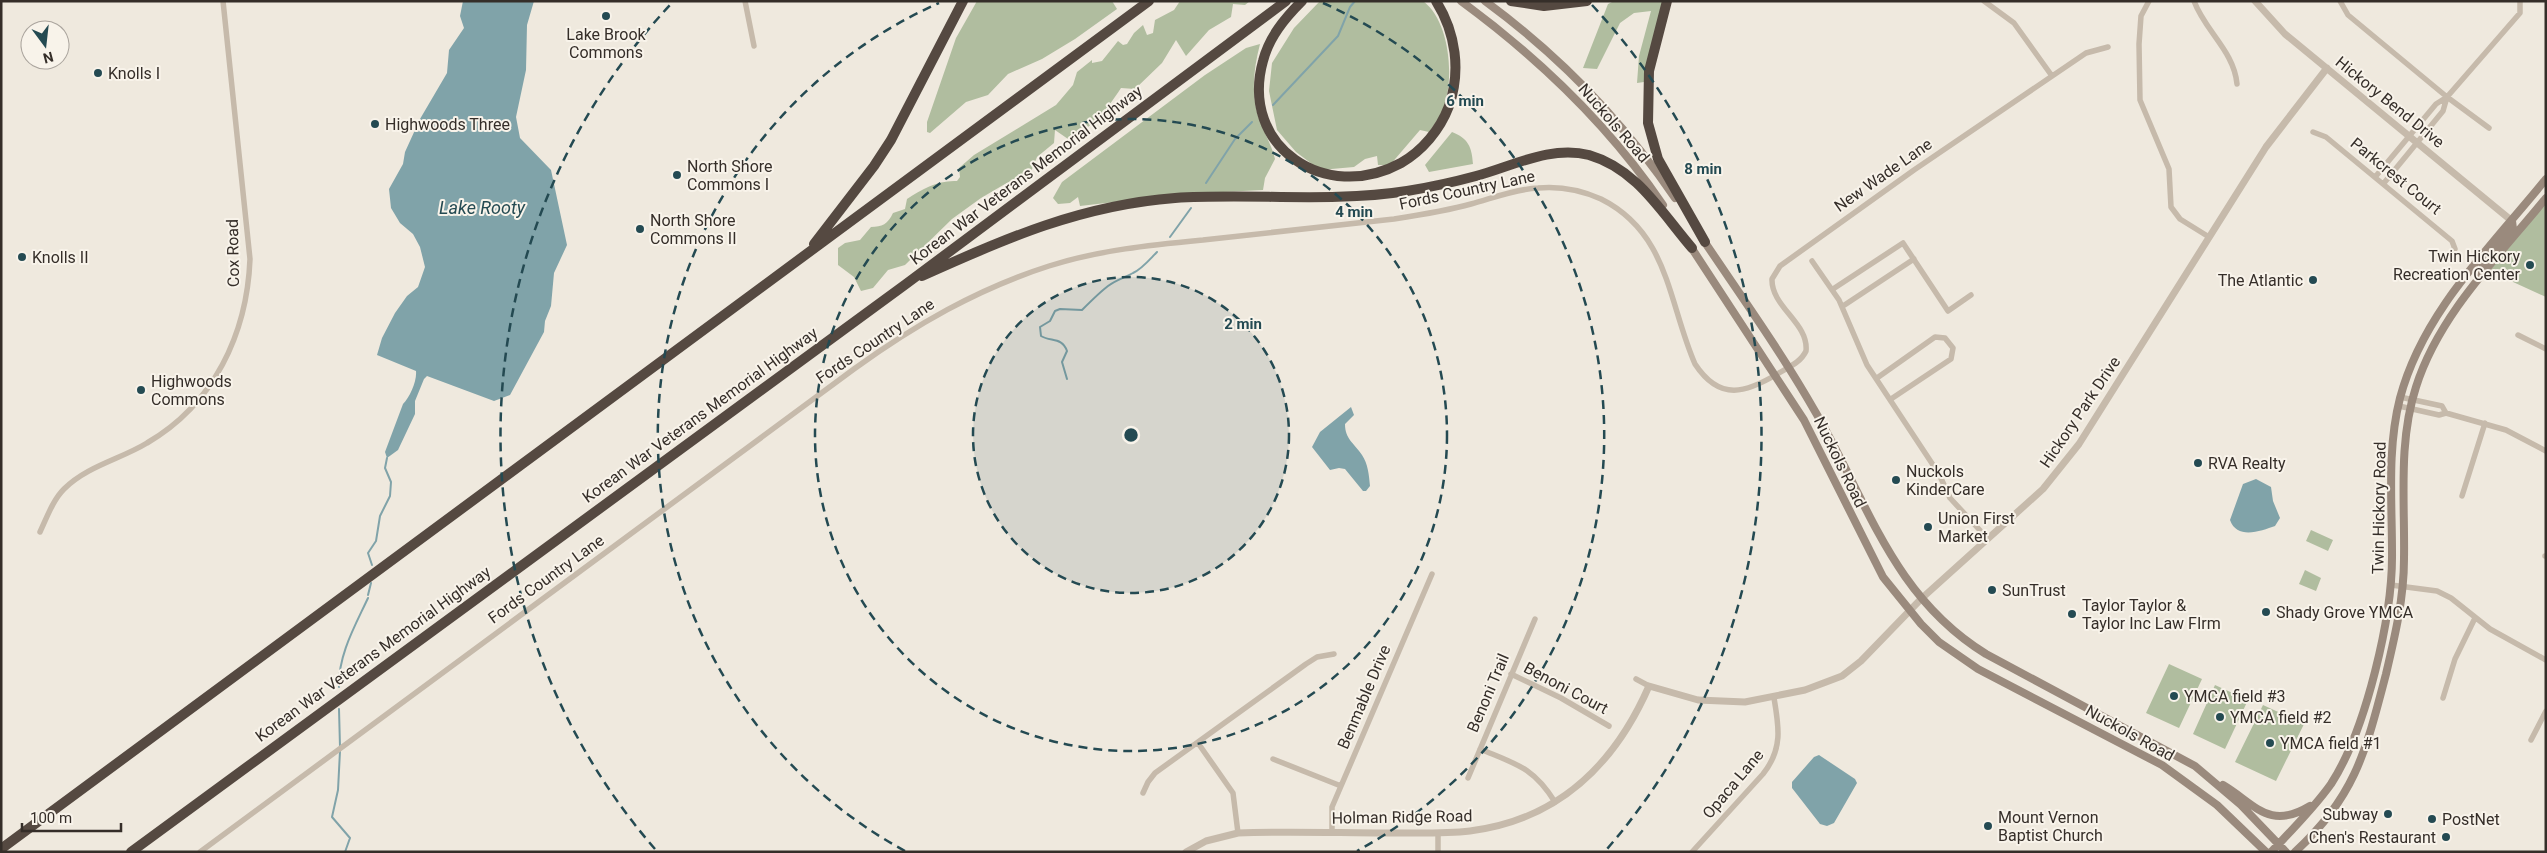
<svg xmlns="http://www.w3.org/2000/svg" width="2547" height="853" font-family="Roboto,sans-serif">
<style>
.green{fill:#b0bd9f}
.water{fill:#80a3a9}
.lines{fill:none;stroke-linecap:round;stroke-linejoin:round}
.stream{stroke:#80a3a9;stroke-width:2}
.minor{stroke:#c6baab;stroke-width:5.5}
.tertiary{stroke:#c6baab;stroke-width:7}
.secondary{stroke:#9a8a7d;stroke-width:8}
.motorway{stroke:#554941;stroke-width:10}
.ring{fill:none;stroke:#244a52;stroke-width:2.5;stroke-dasharray:9 6}
.poi-dot{fill:#244a52;stroke:#f8f3ea;stroke-width:2}
.labels{text-anchor:middle;dominant-baseline:central;stroke-width:4;stroke-linejoin:round;paint-order:stroke}
.poi-label{font-size:16px;fill:#352e29;stroke:#f8f3ea;text-anchor:start}
.street-label{font-size:16px;fill:#352e29;stroke:#f8f3ea}
.water-label{font-size:18px;font-style:italic;fill:#244a52;stroke:#f8f3ea}
.centre{fill:#244a52;stroke:#f8f3ea;stroke-width:2.5}
.ring-label{font-size:15px;text-anchor:middle;font-weight:bold;fill:#244a52;stroke:#f8f3ea;stroke-width:4;stroke-linejoin:round;paint-order:stroke}
</style>
<rect width="100%" height="100%" fill="#efe9de"/>
<path class="green" d="M977 1H1112L1117 9 1075 39 1042 59 1008 74 988 95 966 102 930 133 927 132V122L956 38Z
M1180 1H1250L1245 5 1233 4 1231 17 1209 30 1186 56 1176 40 1162 63 1135 89 1121 88C1105 112 1095 126 1068 139L1055 130 1054 143 1037 157 1030 174 1005 184 981 198 952 219 905 265 888 270 873 288 861 291 854 277 838 265V248L845 243 860 240 871 227C882 227 888 224 893 213L905 209 907 199C922 189 938 180 957 181L960 177 959 168 974 155 1056 105 1073 85 1077 72 1092 60V63L1102 61 1118 41 1123 45 1127 44 1134 33 1143 25 1147 35 1153 33 1155 20 1174 10Z
M1320 1H1423C1450 21 1455 79 1443 109 1440 117 1434 125 1429 132L1420 130 1390 165H1378L1377 156 1365 159 1354 167 1320 170 1296 152 1277 130 1269 91 1272 63 1294 28Z
M1614 1H1663L1644 82 1637 83 1639 56 1651 11 1634 13 1620 23 1597 69 1583 68 1608 4Z
M1260 44C1253 71 1250 100 1262 126 1267 138 1272 147 1275 159L1265 178 1263 190 1183 194 1080 206 1078 197 1070 203 1058 204 1053 198 1062 182 1205 75 1246 48Z
M1452 132C1468 138 1472 147 1473 164L1429 172 1425 165Z
M2546 200V297L2489 271Z
M2311 530 2333 540 2328 551 2306 541Z
M2305 570 2321 578 2316 591 2299 584Z
M2169 664 2202 679 2179 728 2146 713Z
M2215 685 2248 700 2225 749 2193 734Z
M2263 705 2304 724 2276 781 2235 762Z"/>
<path class="water" d="M463 1H534L527 25 526 70 516 117 520 138 551 170 567 245 554 273 551 306 545 321 544 332 510 395 494 401 427 376 424 379 415 401V414L398 450 387 458 385 452 403 404C410 397 417 381 416 371L377 355 382 338 395 313 407 296 418 287 425 267 420 247 413 234 400 223 391 208 389 189 403 164 405 152 420 119 447 73 449 50 464 28 460 16Z
M1351 407 1354 415 1345 424C1345 439 1354 443 1362 455 1368 464 1369 475 1370 486L1366 491H1363L1345 469 1339 468 1330 470 1312 447 1320 432Z
M2256 479 2271 487 2273 501 2280 518 2275 526C2261 531 2237 540 2230 520L2243 484Z
M1819 755 1855 779 1857 783 1834 823 1827 826 1820 824 1792 788V782L1814 757Z"/>
<g class="lines">
<path class="stream" d="M1273 105 1338 36 1350 7 1355 1
M1206 183 1235 139 1252 122
M1170 237 1191 208
M1067 379 1062 362 1067 351C1062 337 1051 342 1041 336L1040 327 1050 321 1055 311 1060 309 1082 310C1089 303 1100 292 1108 286 1116 280 1124 278 1133 273 1142 269 1150 259 1157 252
M372 565 368 553 376 541 380 516 390 496 391 482 385 468 387 458
M368 595 371 583
M339 687C338 655 355 626 368 598
M339 709 340 747
M340 751 338 790 332 817 350 838 345 852"/>
<path class="minor" d="M745 1 754 46
M1984 1 2014 23 2052 76
M2149 1 2141 16 2139 44 2140 100 2169 169 2171 207 2180 219 2209 237
M2194 1C2205 31 2234 51 2237 84
M2340 1 2348 15 2447 97 2520 13V1
M2447 97 2489 128
M2313 132 2326 137 2452 241 2455 249
M2376 176 2436 104 2447 97 2443 111 2384 183
M1812 261 1839 300 1867 365 1939 474 1950 498 1988 539
M1833 289 1903 243 1948 311 1971 295
M1843 306 1914 259
M2518 335 2546 349
M1877 378 1935 337 1945 338 1953 348 1951 359 1891 399
M2400 397 2442 406 2446 413
M2399 406 2439 415 2446 413 2506 430 2546 451
M2462 496 2485 423
M40 532C47 517 53 500 64 489 87 466 121 459 147 443 214 404 247 334 250 259L223 1
M2545 556H2546
M2391 585 2437 591 2451 598 2490 629 2546 660
M1511 674 1561 698 1609 726
M1636 679 1649 686
M2443 698 2455 659 2475 618
M2531 740 2546 711
M1198 743 1233 793 1238 833
M1480 749C1516 764 1533 767 1555 802
M1273 759 1341 786
M1468 778 1535 619
M1143 793 1148 782 1155 773 1306 664 1317 657 1334 654
M1332 833V807L1432 574
M200 852 854 369C915 325 977 289 1049 266 1099 250 1151 245 1203 240 1267 233 1331 226 1394 219 1420 215 1446 211 1471 204 1493 198 1516 189 1538 188 1560 186 1581 190 1601 199 1669 233 1668 302 1695 364 1720 402 1746 393 1779 373 1789 367 1801 362 1806 351 1809 323 1771 307 1772 279L1780 266 1914 170 2086 53 2108 47
M1438 852V833
M1692 852 1763 774C1783 749 1779 727 1774 698"/>
<path class="tertiary" d="M2255 1 2285 34 2512 221
M1186 852 1206 841 1238 833C1289 831 1340 833 1390 833 1417 833 1444 834 1470 831 1558 820 1615 764 1649 686L1698 700 1745 702 1805 690 1842 676 1861 661 1921 599 2043 489 2079 444 2266 147 2327 68"/>
<path class="secondary" d="M1461 1C1540 59 1608 124 1663 205
M1485 1C1560 56 1623 121 1675 198
M1702 238C1741 296 1782 353 1816 413 1868 502 1892 596 1986 654L2195 766 2241 805 2286 852
M1689 244 1804 420 1883 577 1921 624 1939 642 1978 669 2162 765 2217 805 2266 852
M2482 273 2483 266 2513 229 2512 221
M2223 785C2255 804 2269 831 2310 806
M2271 852C2291 831 2314 808 2331 784 2366 730 2393 616 2392 552 2392 500 2387 449 2400 398 2423 311 2492 246 2546 179
M2295 852C2356 796 2366 750 2386 674 2395 636 2404 598 2404 559 2405 502 2398 442 2416 387 2439 314 2499 256 2546 198"/>
<path class="motorway" d="M1302 1C1285 18 1269 37 1263 61 1239 147 1326 204 1401 163 1422 151 1440 130 1449 106 1461 71 1456 33 1436 1
M1511 1 1544 6 1587 1
M1667 1 1649 71 1648 123 1658 159 1705 242
M814 244 874 166 891 140 963 1
M922 276C1006 238 1082 205 1175 198 1252 193 1330 203 1407 191 1431 187 1454 182 1476 176 1513 166 1551 145 1589 155 1637 169 1661 212 1692 248
M1 849 1149 1
M131 852 906 284 1286 1"/>
</g>
<circle cx="1131" cy="435" r="158" fill="#244a52" fill-opacity=".12"/>
<g class="ring">
<circle cx="1131" cy="435" r="158"/>
<circle cx="1131" cy="435" r="316"/>
<path d="M905 851A473 473 0 0 1 939 3M1323 3A473 473 0 0 1 1357 851"/>
<path d="M655 849A631 631 0 0 1 670 5M1592 5A631 631 0 0 1 1607 849"/>
</g>
<g class="poi-dot">
<circle cx="606" cy="16" r="5"/>
<circle cx="98" cy="73" r="5"/>
<circle cx="375" cy="124" r="5"/>
<circle cx="677" cy="175" r="5"/>
<circle cx="640" cy="229" r="5"/>
<circle cx="22" cy="257" r="5"/>
<circle cx="2530" cy="265" r="5"/>
<circle cx="2313" cy="280" r="5"/>
<circle cx="141" cy="390" r="5"/>
<circle cx="2198" cy="463" r="5"/>
<circle cx="1896" cy="480" r="5"/>
<circle cx="1928" cy="527" r="5"/>
<circle cx="1992" cy="590" r="5"/>
<circle cx="2266" cy="612" r="5"/>
<circle cx="2072" cy="614" r="5"/>
<circle cx="2174" cy="696" r="5"/>
<circle cx="2220" cy="717" r="5"/>
<circle cx="2270" cy="743" r="5"/>
<circle cx="2388" cy="814" r="5"/>
<circle cx="2432" cy="819" r="5"/>
<circle cx="1988" cy="826" r="5"/>
<circle cx="2446" cy="837" r="5"/>
</g>
<g class="labels">
<g class="poi-label">
<text x="606" y="34" text-anchor="middle">Lake Brook<tspan x="606" dy="18">Commons</tspan></text>
<text x="108" y="73">Knolls I</text>
<text x="385" y="124">Highwoods Three</text>
<text x="687" y="166">North Shore<tspan x="687" dy="18">Commons I</tspan></text>
<text x="650" y="220">North Shore<tspan x="650" dy="18">Commons II</tspan></text>
<text x="2520" y="256" text-anchor="end">Twin Hickory<tspan x="2520" dy="18">Recreation Center</tspan></text>
<text x="32" y="257">Knolls II</text>
<text x="2303" y="280" text-anchor="end">The Atlantic</text>
<text x="151" y="381">Highwoods<tspan x="151" dy="18">Commons</tspan></text>
<text x="2208" y="463">RVA Realty</text>
<text x="1906" y="471">Nuckols<tspan x="1906" dy="18">KinderCare</tspan></text>
<text x="1938" y="518">Union First<tspan x="1938" dy="18">Market</tspan></text>
<text x="2002" y="590">SunTrust</text>
<text x="2082" y="605">Taylor Taylor &amp;<tspan x="2082" dy="18">Taylor Inc Law FIrm</tspan></text>
<text x="2276" y="612">Shady Grove YMCA</text>
<text x="2184" y="696">YMCA field #3</text>
<text x="2230" y="717">YMCA field #2</text>
<text x="2280" y="743">YMCA field #1</text>
<text x="2378" y="814" text-anchor="end">Subway</text>
<text x="1998" y="817">Mount Vernon<tspan x="1998" dy="18">Baptist Church</tspan></text>
<text x="2442" y="819">PostNet</text>
<text x="2436" y="837" text-anchor="end">Chen's Restaurant</text>
</g>
<g class="street-label">
<text transform="translate(2390 102) rotate(39)">Hickory Bend Drive</text>
<text transform="translate(1614 123) rotate(49)">Nuckols Road</text>
<text transform="translate(1026 175) rotate(-37)">Korean War Veterans Memorial Highway</text>
<text transform="translate(1883 175) rotate(-35)">New Wade Lane</text>
<text transform="translate(2396 176) rotate(39)">Parkcrest Court</text>
<text transform="translate(1467 190) rotate(-12)">Fords Country Lane</text>
<text transform="translate(233 253) rotate(-91)">Cox Road</text>
<text transform="translate(875 341) rotate(-34)">Fords Country Lane</text>
<text transform="translate(2080 412) rotate(-56)">Hickory Park Drive</text>
<text transform="translate(700 415) rotate(-36)">Korean War Veterans Memorial Highway</text>
<text transform="translate(1840 462) rotate(64)">Nuckols Road</text>
<text transform="translate(2379 508) rotate(-89)">Twin Hickory Road</text>
<text transform="translate(546 579) rotate(-36)">Fords Country Lane</text>
<text transform="translate(373 654) rotate(-36)">Korean War Veterans Memorial Highway</text>
<text transform="translate(1566 688) rotate(28)">Benoni Court</text>
<text transform="translate(1488 693) rotate(-67)">Benoni Trail</text>
<text transform="translate(1364 697) rotate(-67)">Benmable Drive</text>
<text transform="translate(2130 733) rotate(29)">Nuckols Road</text>
<text transform="translate(1733 784) rotate(-50)">Opaca Lane</text>
<text transform="translate(1402 817) rotate(-1)">Holman Ridge Road</text>
</g>
<g class="water-label">
<text x="482" y="207">Lake Rooty</text>
</g>
</g>
<circle cx="1131" cy="435" r="8" class="centre"/>
<g class="ring-label">
<text x="1465" y="106">6 min</text>
<text x="1703" y="174">8 min</text>
<text x="1354" y="217">4 min</text>
<text x="1243" y="329">2 min</text>
</g>
<rect width="2547" height="853" fill="none" stroke="#352e29" stroke-width="5"/>
<g transform="translate(45 45) rotate(165)"><circle r="24" fill="#f8f3ea" stroke="#aaa49d"/>
<path d="M0-4L9 19L0 12L-9 19Z" fill="#244a52"/>
<text y="-8" font-size="14" font-weight="bold" text-anchor="middle" fill="#352e29">N</text>
</g>
<path d="M22 823v8h99v-8" fill="none" stroke="#352e29" stroke-width="2.5"/>
<text x="30" y="823" font-size="15" fill="#352e29" stroke="#f8f3ea" stroke-width="4" paint-order="stroke">100 m</text>
</svg>
